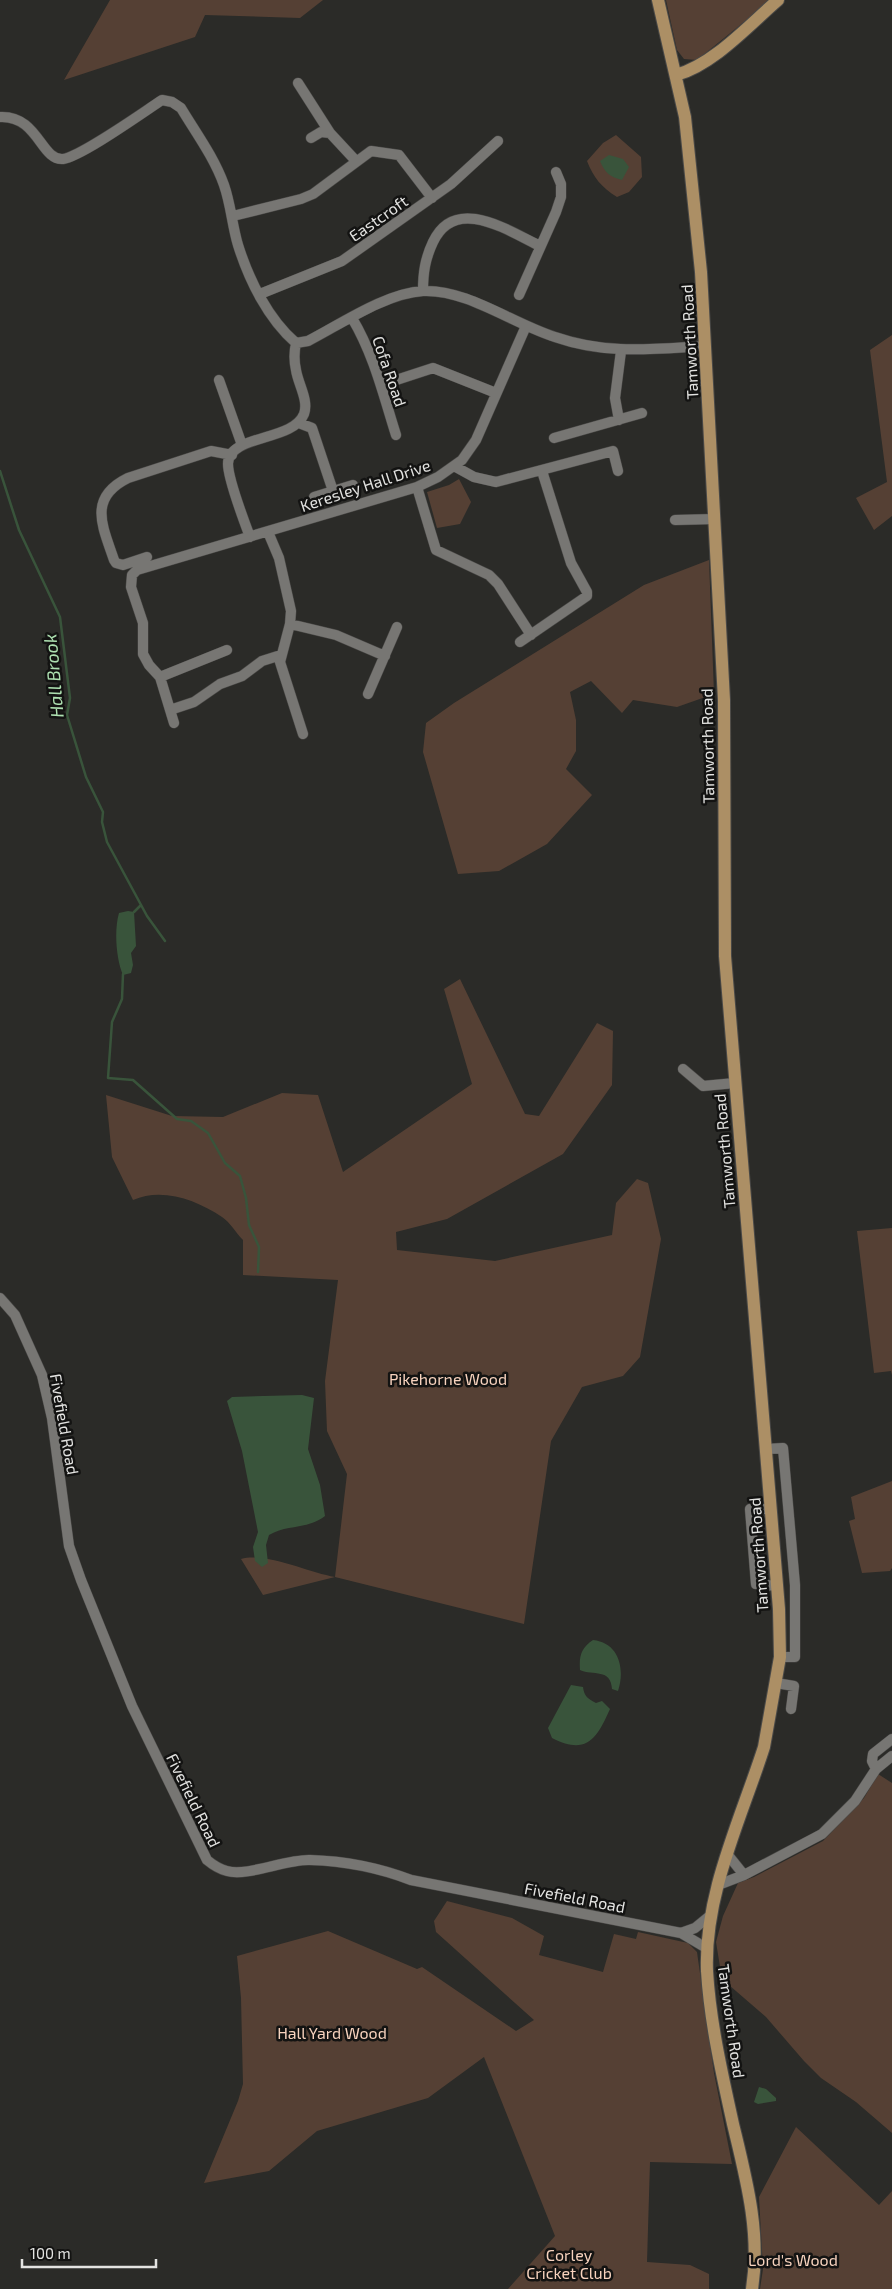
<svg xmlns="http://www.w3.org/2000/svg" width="892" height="2289" font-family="'Exo 2',sans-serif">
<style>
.green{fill:#554034}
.water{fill:#39543b}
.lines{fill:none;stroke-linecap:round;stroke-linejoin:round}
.stream{stroke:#39543b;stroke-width:2.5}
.minor-casing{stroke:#4a4947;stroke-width:11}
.major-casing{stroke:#4a4947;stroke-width:14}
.minor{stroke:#777673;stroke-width:10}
.major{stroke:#ac8f65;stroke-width:12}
.labels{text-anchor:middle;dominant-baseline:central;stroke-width:5;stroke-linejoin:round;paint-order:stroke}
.street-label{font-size:16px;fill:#e3e3e1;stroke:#131312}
.park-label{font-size:16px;fill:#f8d3be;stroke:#131312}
.water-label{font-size:18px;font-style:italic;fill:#aee1b1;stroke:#131312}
</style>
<rect width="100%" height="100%" fill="#2b2b28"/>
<path class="green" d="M110 0H323L300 18 205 15 195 37 64 80Z
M666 0H771L697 60 684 59 677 50Z
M616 135 641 157 642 177 629 192 617 197C602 188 593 177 587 161L603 143Z
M892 335V516L874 530 856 498 887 482 870 350Z
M459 479 471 502 460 524 437 528 427 492 449 485Z
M709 560 714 694 677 707 633 700 622 713 591 681 570 692 576 720V751L566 769 592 795 547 844 499 871 458 874 423 752 426 723 454 703 644 585Z
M460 979 525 1114 539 1116 597 1023 613 1031 612 1085 563 1154 447 1219 396 1232 397 1250 495 1261 612 1235 616 1203 637 1179 648 1183 661 1239 640 1357 623 1376 582 1387 551 1441 524 1624 335 1577 263 1595 241 1559C267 1552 309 1573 335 1577L347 1474 327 1431 325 1381 338 1280 243 1275V1240C236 1233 230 1222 222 1217 197 1200 162 1187 133 1200L112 1157 106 1095 172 1116 223 1117 282 1093 318 1095 343 1172 472 1084 444 989Z
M892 1228V1375L891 1371 874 1373 857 1231Z
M892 1481V1568L890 1571 862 1573 849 1521 855 1519 851 1497Z
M878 1774 892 1783V2133L856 2102 821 2078 804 2061 766 2017 722 1979 716 1942 723 1916 738 1883 754 1877 823 1841 864 1798Z
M447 1901 512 1918 544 1936 539 1955 603 1972 614 1934 636 1939 638 1932 688 1943 697 1952 714 2073 732 2164 650 2162 647 2262 690 2265 709 2274V2289H508L555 2236 484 2057 428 2098 317 2131 269 2171 204 2183 238 2101 243 2084 241 1998 237 1956 328 1931 417 1969 422 1967 516 2031 534 2020 436 1932 434 1921Z
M796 2127 879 2205 892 2191V2289H760L763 2269 759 2197Z"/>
<path class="water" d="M609 155 623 159 629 167 622 180C610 177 605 173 600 161Z
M128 911 134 912 136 946 131 953 133 965 131 973 123 975C116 959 114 930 119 913Z
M302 1395 314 1398 308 1449 320 1485 325 1516C306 1530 288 1524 269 1535L266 1545 268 1563 262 1567 255 1561 253 1547 258 1532 242 1451 227 1401 232 1397Z
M593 1640C620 1643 625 1670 618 1691L612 1689C611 1668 593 1676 580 1670 579 1656 581 1648 593 1640Z
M571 1685 583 1687C584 1696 588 1699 596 1703L602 1701 610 1709C597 1738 587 1756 552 1738L548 1728Z
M759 2087 766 2089 776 2098V2101L758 2104 754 2102Z"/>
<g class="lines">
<path class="stream" d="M0 471 19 530 60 617 70 698 67 715 86 777 103 812 102 822 107 842 147 916 165 941
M134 912 141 905
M123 974 122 999 112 1022 108 1078 133 1080 177 1119 191 1121 208 1133 225 1163 240 1176 246 1198 249 1225 259 1247 258 1272"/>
<defs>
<path id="minor" d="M298 83 330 133
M0 117C38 115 41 161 63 159 82 156 142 113 162 100L172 102 181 108C196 133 214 157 224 185 231 205 232 225 238 245 249 280 268 319 296 343L308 341C341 324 386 293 423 291 467 289 513 324 555 337 607 355 652 349 705 346
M311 138 321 132 330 133 356 161
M233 216 301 199 313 194 371 151 399 155 432 198
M423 291C423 273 425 259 433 242 455 195 507 230 540 246
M260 294 342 261 451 184 498 141
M519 295 556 212 561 197V184L556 172
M352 318C374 355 383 394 396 435
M219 380 242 445
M381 385 433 368 496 393
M619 420 615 398 621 351
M299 423 312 428 333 491
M554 438 642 413
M454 466 474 477 496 482 613 451 618 471
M417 487 436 550 489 575 498 584 531 635
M314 497 353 485
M675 520 715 519
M268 532 279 558 291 611 290 624 280 662 303 734
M250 537C244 521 228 479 228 464 228 434 293 442 304 414 309 400 298 384 296 370 294 361 294 352 296 343
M147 557 123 565 116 563 114 560C103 527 87 498 128 478L211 451 232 455
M290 624 336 635 385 656
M520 642 587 596V592L571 563 542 471
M160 677 227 650
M368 694 397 627
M170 710 194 702 220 684 242 676 262 661 281 655
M174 723 160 677 149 665 143 654V623L131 587 132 575 137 570 417 487 438 477 462 460 476 440 526 326
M683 1069 703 1086 735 1083
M0 1298 15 1315 42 1375 52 1418 69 1546 81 1580 132 1706 207 1860C213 1865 219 1869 227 1871 247 1877 286 1859 310 1860 346 1861 377 1867 411 1880L681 1933 708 1949
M766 1449 783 1448 795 1585V1657H780
M770 1509H750L756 1584 777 1586
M776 1683 794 1686 791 1709
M876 1769 872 1761 873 1754 892 1739
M728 1855 744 1875
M718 1885 744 1875 822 1834 855 1801 876 1769 892 1756
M681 1933 695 1928 712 1914"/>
<path id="major" d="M658 0 685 117 701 272 724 700 725 956 779 1609 780 1657 764 1747C741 1819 704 1894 707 1971 710 2022 722 2074 733 2124 746 2178 761 2233 752 2289
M676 75C713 65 749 25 778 0"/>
</defs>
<use href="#minor" class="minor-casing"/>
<use href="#major" class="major-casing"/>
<use href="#minor" class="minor"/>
<use href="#major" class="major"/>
</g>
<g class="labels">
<g class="street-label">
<text transform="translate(378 218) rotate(-35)">Eastcroft</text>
<text transform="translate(689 342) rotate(-93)">Tamworth Road</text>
<text transform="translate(390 371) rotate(71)">Cofa Road</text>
<text transform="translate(365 485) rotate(-18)">Keresley Hall Drive</text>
<text transform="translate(707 746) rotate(-91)">Tamworth Road</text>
<text transform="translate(724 1151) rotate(-95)">Tamworth Road</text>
<text transform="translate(65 1424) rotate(80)">Fivefield Road</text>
<text transform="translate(758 1555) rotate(-94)">Tamworth Road</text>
<text transform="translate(194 1800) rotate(64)">Fivefield Road</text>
<text transform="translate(575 1897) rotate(11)">Fivefield Road</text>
<text transform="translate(732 2021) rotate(82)">Tamworth Road</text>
</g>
<g class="park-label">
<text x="448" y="1378">Pikehorne Wood</text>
<text x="332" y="2032">Hall Yard Wood</text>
<text x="569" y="2254">Corley<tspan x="569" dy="18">Cricket Club</tspan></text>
<text x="793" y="2259">Lord's Wood</text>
</g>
<g class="water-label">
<text transform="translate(53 676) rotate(-95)">Hall Brook</text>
</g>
</g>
<path d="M22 2259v8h134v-8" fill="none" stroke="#e3e3e1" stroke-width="2.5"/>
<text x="30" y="2259" font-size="15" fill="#e3e3e1" stroke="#131312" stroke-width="4" paint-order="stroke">100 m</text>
</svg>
